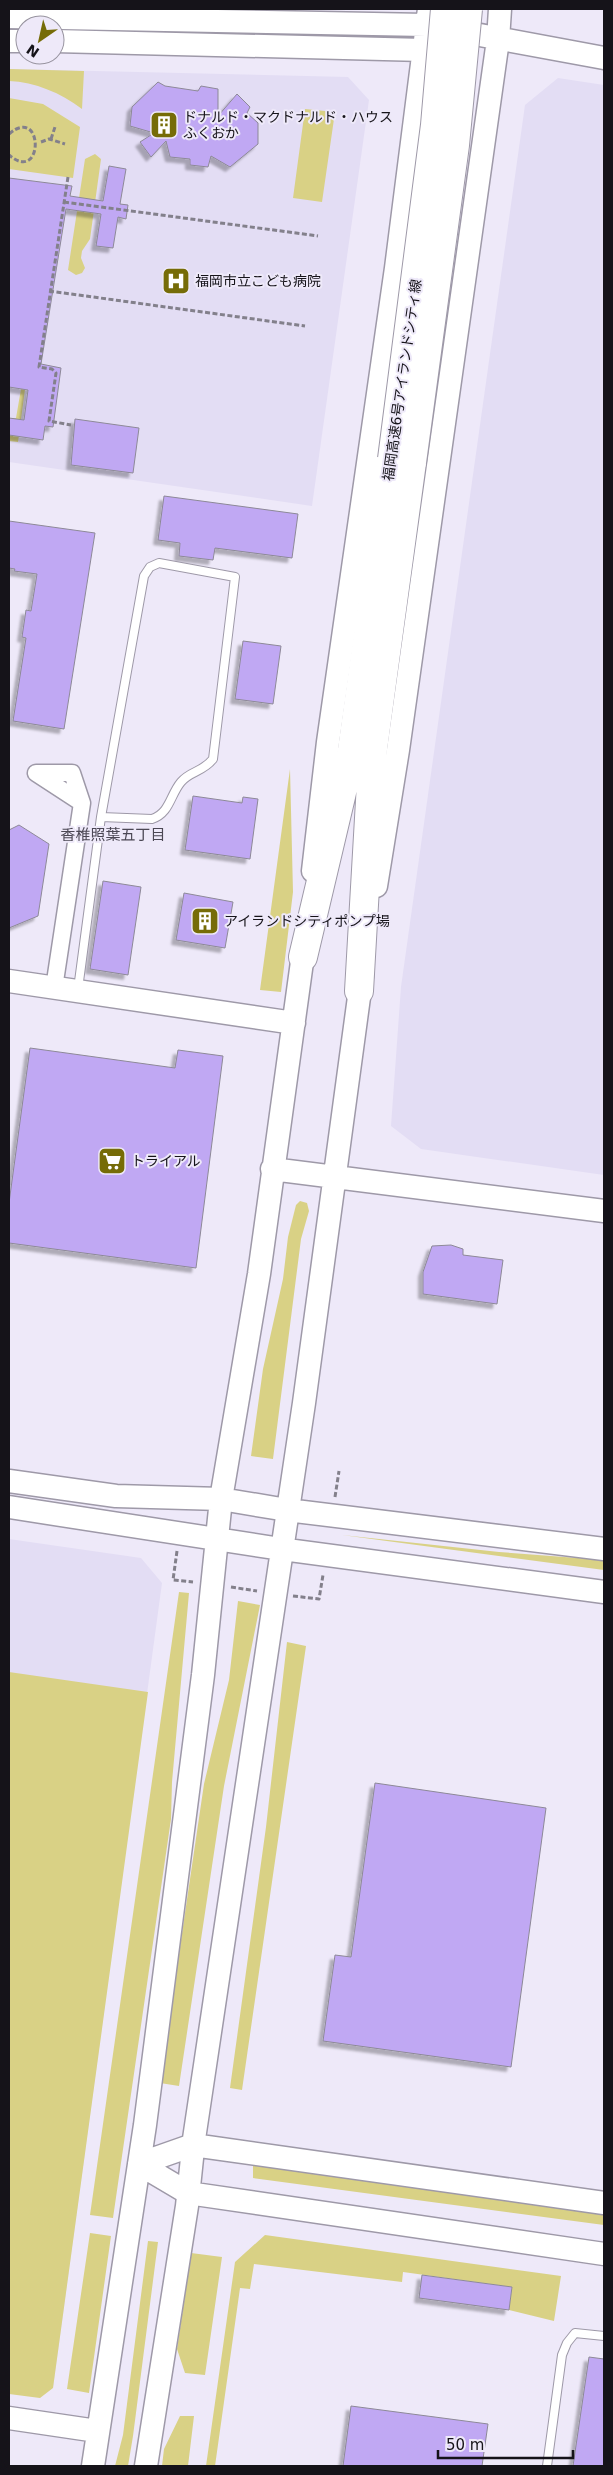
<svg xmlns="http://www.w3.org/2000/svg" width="613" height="2475" font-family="'DejaVu Sans','Noto Sans JP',sans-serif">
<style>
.built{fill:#e3ddf4}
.green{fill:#d9d185}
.building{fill:#c0a8f3;stroke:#8d8997;filter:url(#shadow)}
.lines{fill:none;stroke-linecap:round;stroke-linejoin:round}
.lane-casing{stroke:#9e99a8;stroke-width:10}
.street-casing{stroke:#9e99a8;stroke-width:19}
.secondary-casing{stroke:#9e99a8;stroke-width:25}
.highway-casing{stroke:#9e99a8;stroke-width:30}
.path{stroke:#83808b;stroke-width:3;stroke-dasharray:5 2.5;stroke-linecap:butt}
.lane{stroke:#fff;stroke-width:8}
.street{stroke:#fff;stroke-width:16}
.secondary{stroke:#fff;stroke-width:22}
.highway{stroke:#fff;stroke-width:28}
.highway-bridge-casing{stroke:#9e99a8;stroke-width:30;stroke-linecap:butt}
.highway-bridge{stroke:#fff;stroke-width:28}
.labels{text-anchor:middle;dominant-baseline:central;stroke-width:4;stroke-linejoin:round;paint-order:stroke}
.poi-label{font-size:14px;fill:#151319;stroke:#eee9f9;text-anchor:start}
.street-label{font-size:14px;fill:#151319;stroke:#eee9f9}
.neighbourhood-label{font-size:15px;fill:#4b4754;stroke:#eee9f9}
</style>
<defs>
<filter id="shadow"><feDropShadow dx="-4.5" dy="4.5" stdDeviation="1" flood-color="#0004"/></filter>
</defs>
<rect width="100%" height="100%" fill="#eee9f9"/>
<path class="built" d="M9 69 348 77 369 100 312 506 9 462Z
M558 78 604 85V1175L421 1149 391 1126 401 987 525 105Z
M9 1539 141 1558 162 1583 53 2388 9 2393Z"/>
<path class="green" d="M9 69 84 71 82 109C61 93 35 82 9 81Z
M9 98 43 104 80 127 73 178 9 169Z
M305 109 335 112 322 202 293 198Z
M95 154 101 159 90 239 82 251 81 258 85 268 82 273 76 275 68 270 85 159Z
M21 389H25L18 442 9 441V418H16Z
M290 769 293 892 281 992 260 990Z
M300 1201 307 1203 309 1211 301 1239 273 1459 251 1456 263 1369 283 1279 288 1237 296 1205Z
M342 1535 499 1552 604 1560V1570Z
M179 1592 189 1593 172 1782 171 1819 113 2218 90 2215Z
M238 1601 260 1605 224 1786 179 2086 160 2083 204 1784 229 1680Z
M287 1642 306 1646 242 2090 230 2088 266 1827Z
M9 1672 148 1692 53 2388 40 2398 9 2394Z
M253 2163 604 2214V2225L253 2178Z
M90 2233 111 2236 89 2393 67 2389Z
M265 2235 561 2276 554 2321 509 2310 512 2287 403 2272 402 2282 254 2264 250 2289 240 2288 215 2466H206L235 2262Z
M148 2241 158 2242 133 2436 128 2466H115L123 2435Z
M191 2253 222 2257 205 2375 185 2373 177 2349Z
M180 2416H194L188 2466H162L164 2449Z"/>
<path class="building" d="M158 82 165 86 198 91 201 86 218 89V116L237 94 250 107 247 113 258 123V144L230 167 211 156 208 167 190 165V159L170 157 166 141 151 157 140 142 154 133 130 126 132 107Z
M109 166 126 169 120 204 128 205 126 219 118 217 113 248 96 246 101 214 66 209 41 364 61 368 53 427 45 426 43 440 9 435V418L24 420 28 390 9 387V178L72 186 70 196 103 201Z
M75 419 139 428 133 473 71 465Z
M164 496 298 514 292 558 215 548 213 560 179 556 180 543 158 540Z
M9 521 95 533 64 729 13 721 26 638 22 637 26 610 31 611 37 574 14 571 15 569 9 568Z
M243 641 281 646 273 704 235 699Z
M193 796 242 803 243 797 258 799 250 859 185 850Z
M19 825 49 844 38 916 9 928V830Z
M103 881 141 887 128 975 90 969Z
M184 893 233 902 225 948 176 940Z
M30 1048 175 1068 178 1050 223 1056 196 1268 9 1243V1203Z
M451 1245 463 1249V1255L503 1260 497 1304 423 1294V1272L432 1246Z
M375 1783 546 1808 511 2067 323 2041 335 1955 351 1957Z
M422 2275 512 2287 509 2310 419 2298Z
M589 2357 604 2359V2466H573Z
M351 2406 488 2424 482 2466H343Z"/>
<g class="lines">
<defs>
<path id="lane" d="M78 989 101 817 144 576 150 567 159 563 235 577 213 759C203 772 190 771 181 782 170 795 170 813 152 819L101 817
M547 2466 562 2355 567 2343 575 2333 604 2336"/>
<path id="street" d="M36 773H72L82 803 54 988
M36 773 82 803"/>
<path id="secondary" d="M9 17 426 25 604 58
M9 41H25
M55 41 424 50 437 48
M313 871 328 742 396 268 429 9
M376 886 398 750 498 40 500 9
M9 981 294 1023
M272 1169 604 1211
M9 1481 116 1496 221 1499 287 1510 604 1549
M9 1507 281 1549 604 1592
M139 2164 188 2193 604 2254
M139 2164 193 2145 604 2203
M9 2418 97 2431
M93 2466 145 2125 203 1675 221 1499 259 1274 305 940
M146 2466 187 2206 194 2139 304 1403 362 975"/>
<path id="highway" d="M303 957 352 750 392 459
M359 991 373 749 412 462"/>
</defs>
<use href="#lane" class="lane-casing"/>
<use href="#street" class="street-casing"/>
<use href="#secondary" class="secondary-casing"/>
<use href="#highway" class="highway-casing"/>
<path class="path" d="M9 134C44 104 44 185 9 155
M51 139 55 127
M41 142 49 139 65 144
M68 177 39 367 52 369 56 373 49 421 71 425
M64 202 318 236
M49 291 305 326
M335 1497 339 1471
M177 1551 173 1580 193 1582
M231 1587 257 1591
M293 1596 319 1599 323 1575"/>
<use href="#lane" class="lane"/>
<use href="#street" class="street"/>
<use href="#secondary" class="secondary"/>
<use href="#highway" class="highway"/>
<defs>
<path id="highway-bridge" d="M392 459 435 125 445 9
M412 462 455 145 468 9"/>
</defs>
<use href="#highway-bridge" class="highway-bridge-casing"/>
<use href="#highway-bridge" class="highway-bridge"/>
</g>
<defs>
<symbol id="building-square" viewBox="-11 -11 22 22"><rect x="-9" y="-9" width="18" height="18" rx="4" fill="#766c07" stroke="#eee9f9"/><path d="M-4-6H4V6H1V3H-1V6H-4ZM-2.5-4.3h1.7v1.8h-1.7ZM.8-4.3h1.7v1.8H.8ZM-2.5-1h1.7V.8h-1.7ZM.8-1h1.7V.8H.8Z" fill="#fff"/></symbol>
<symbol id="hospital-square" viewBox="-11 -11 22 22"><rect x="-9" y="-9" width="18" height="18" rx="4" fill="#766c07" stroke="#eee9f9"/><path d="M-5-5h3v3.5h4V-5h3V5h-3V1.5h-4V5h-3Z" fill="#fff"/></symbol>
<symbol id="supermarket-square" viewBox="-11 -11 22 22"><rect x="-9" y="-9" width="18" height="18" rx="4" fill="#766c07" stroke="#eee9f9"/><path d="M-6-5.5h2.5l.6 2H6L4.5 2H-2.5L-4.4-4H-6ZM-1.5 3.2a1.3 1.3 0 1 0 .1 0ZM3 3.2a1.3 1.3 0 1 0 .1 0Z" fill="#fff"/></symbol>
</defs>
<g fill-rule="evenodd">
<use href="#building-square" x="148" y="109" width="32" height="32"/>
<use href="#hospital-square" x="160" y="265" width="32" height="32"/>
<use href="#building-square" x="189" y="905" width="32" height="32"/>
<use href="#supermarket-square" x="96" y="1145" width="32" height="32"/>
</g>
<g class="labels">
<g class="poi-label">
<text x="183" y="117">ドナルド・マクドナルド・ハウス<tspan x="183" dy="16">ふくおか</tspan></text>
<text x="195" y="281">福岡市立こども病院</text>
<text x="224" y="921">アイランドシティポンプ場</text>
<text x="131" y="1161">トライアル</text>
</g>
<g class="street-label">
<text transform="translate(402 380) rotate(-82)">福岡高速6号アイランドシティ線</text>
</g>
<g class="neighbourhood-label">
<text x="113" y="835">香椎照葉五丁目</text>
</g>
</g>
<rect width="613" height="2475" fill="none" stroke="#151319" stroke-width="20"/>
<g transform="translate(40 40) rotate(214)"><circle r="24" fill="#eee9f9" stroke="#97939f"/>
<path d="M0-4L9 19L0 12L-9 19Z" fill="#766c07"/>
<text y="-8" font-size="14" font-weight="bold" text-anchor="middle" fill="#151319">N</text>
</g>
<path d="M438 2450v8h135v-8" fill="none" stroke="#151319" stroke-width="2.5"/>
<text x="446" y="2450" font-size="15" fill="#151319" stroke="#eee9f9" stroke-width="4" paint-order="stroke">50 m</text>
</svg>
